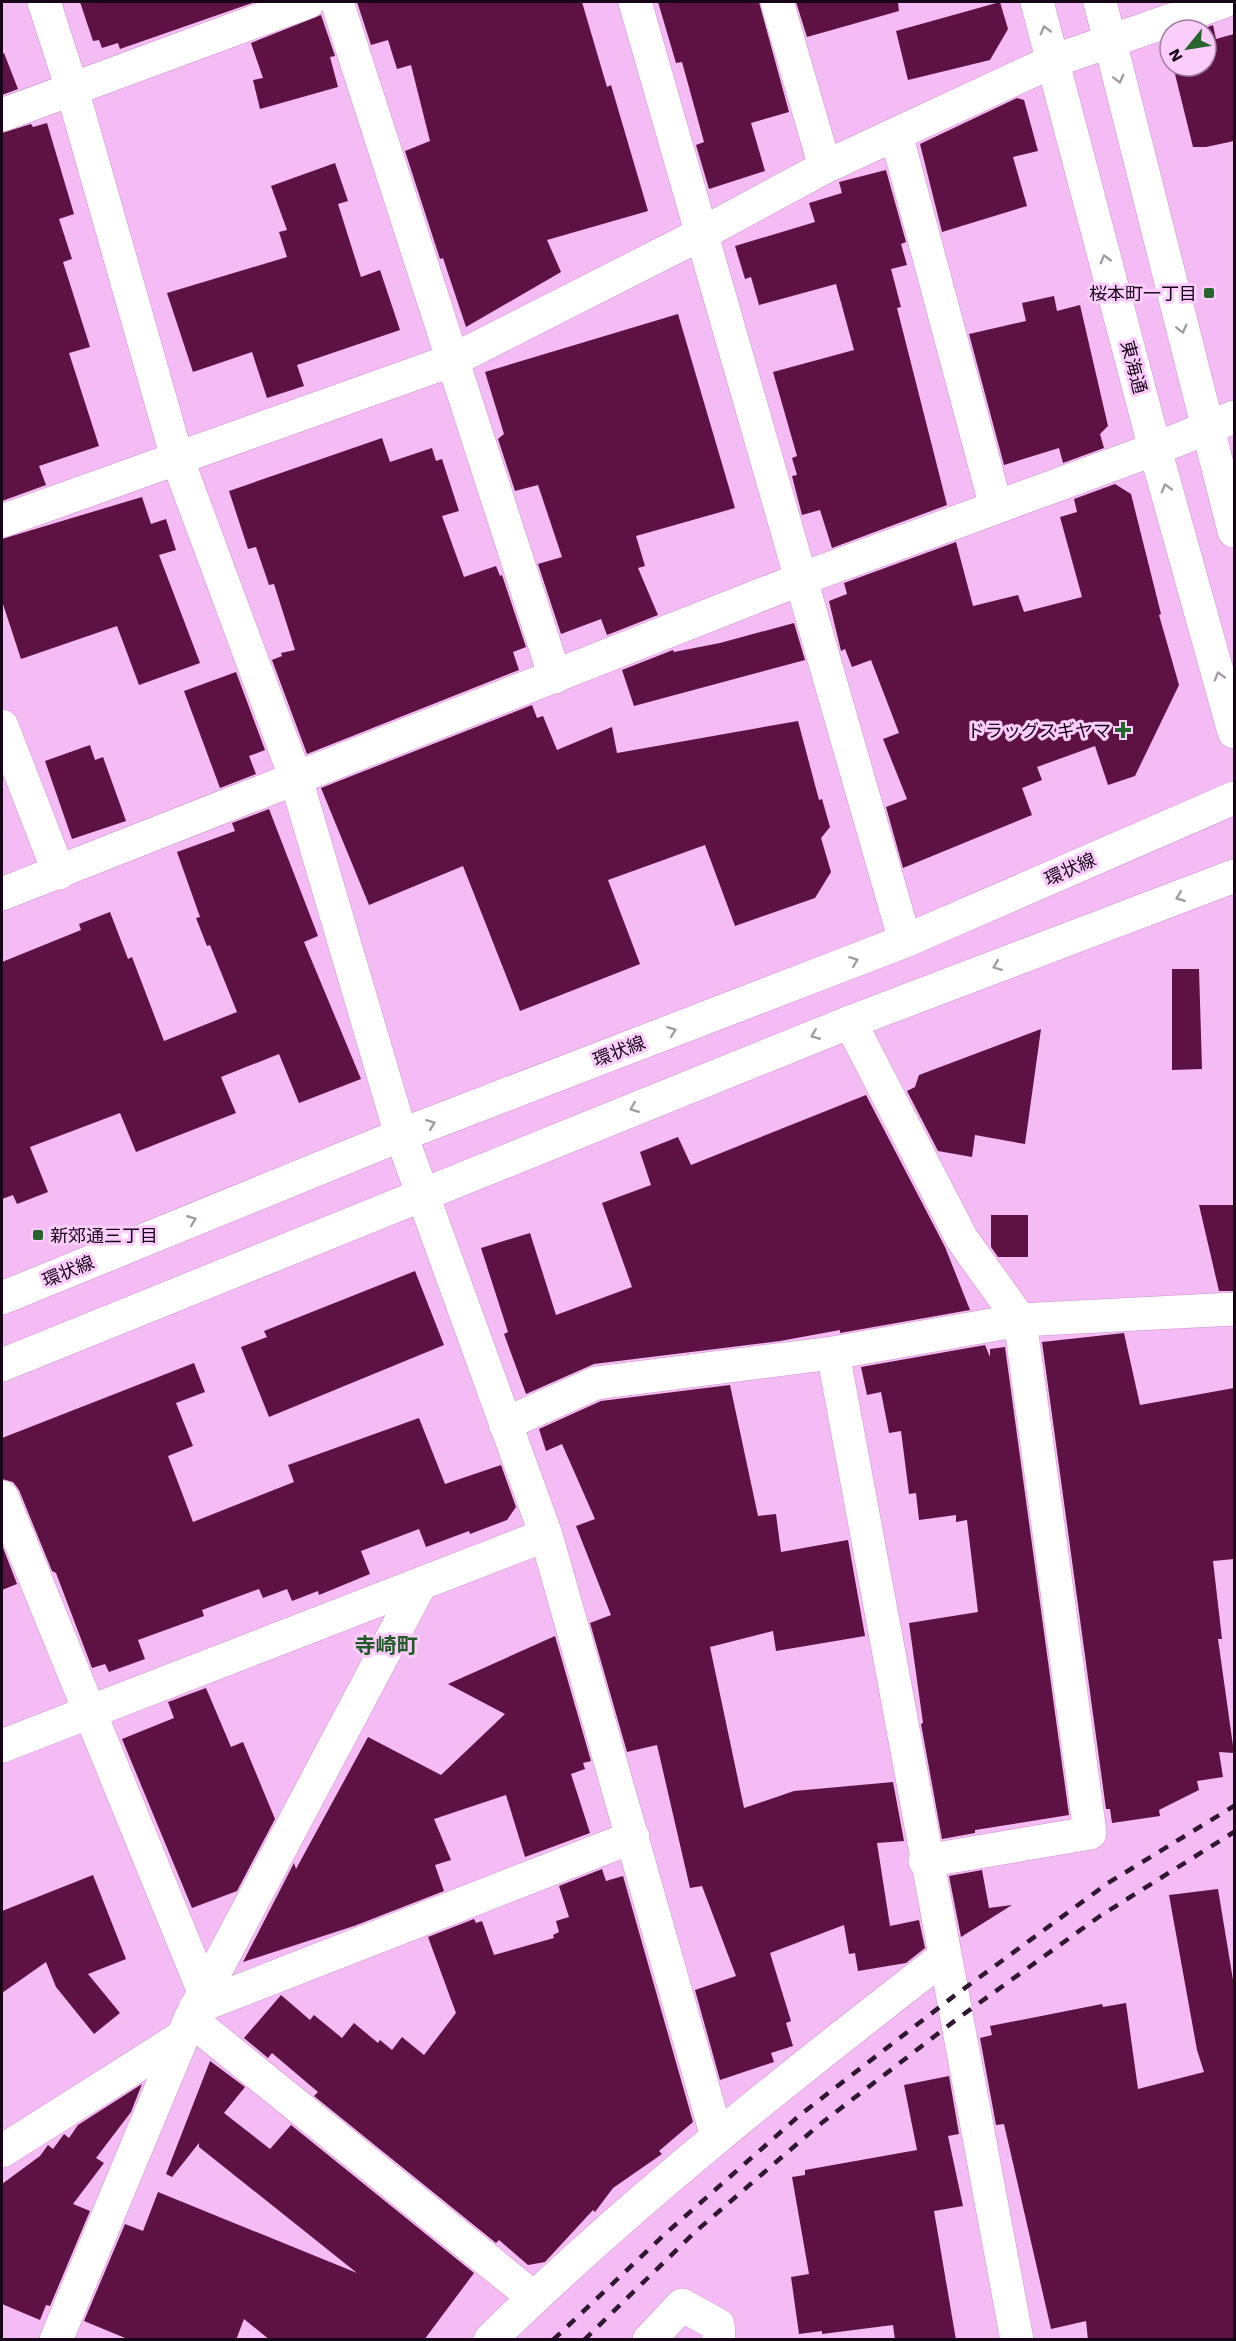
<svg xmlns="http://www.w3.org/2000/svg" width="1236" height="2341" font-family="'Work Sans','Noto Sans JP',sans-serif">
<style>
.building{fill:#5d1243}
.lines{fill:none;stroke-linecap:round;stroke-linejoin:round}
.minor-casing{stroke:#cb94cc;stroke-width:34}
.major-casing{stroke:#cb94cc;stroke-width:34}
.minor{stroke:#fff;stroke-width:33}
.major{stroke:#fff;stroke-width:33}
.rail{stroke:#2e172f;stroke-width:4.5;stroke-dasharray:10 10;stroke-linecap:butt}
.oneway{stroke:#a29ba3}
.poi-dot{fill:#27652e;stroke:#facdfb;stroke-width:2}
.labels{text-anchor:middle;dominant-baseline:central;stroke-width:6;stroke-linejoin:round;paint-order:stroke}
.poi-label{font-size:18px;fill:#170418;stroke:#facdfb;text-anchor:end}
.street-label{font-size:18px;fill:#170418;stroke:#facdfb}
.quarter-label{font-size:21px;font-weight:bold;fill:#215a27;stroke:#facdfb}
</style>
<rect width="100%" height="100%" fill="#f4bbf5"/>
<path class="building" d="M80 2H255L120 49 118 43 102 48 99 40 93 41Z
M357 2H582L607 87 611 85 648 211 547 240 561 272 466 327 443 258 440 259 405 151 430 141 411 65 397 69 388 40 371 45Z
M658 2H759L789 112 751 123 765 171 709 189 696 145 704 142 682 62 676 63Z
M796 2H898L899 11 807 37Z
M1000 2 1008 29 990 60 908 80 896 31Z
M321 15 335 56 330 57 338 87 260 109 253 80 263 78 251 43Z
M1213 25 1216 39 1234 34V141L1206 147H1193L1173 66H1206V30H1200Z
M4 53 18 89 2 95V54Z
M1017 98 1024 100 1038 151 1013 157 1027 206 942 232 920 144Z
M47 123 74 214 59 219 72 259 63 262 90 347 69 353 99 446 39 466 46 485 2 501V133L31 124 33 127Z
M335 163 348 201 338 204 361 277 380 270 400 330 297 365 304 386 267 398 252 352 193 372 167 293 287 257 279 232 287 230 271 186Z
M886 170 906 242 901 244 907 265 891 269 901 307 897 308 947 505 832 548 820 510 802 515 792 476 797 475 792 458 797 456 773 372 854 350 836 284 759 305 751 277 745 279 735 246 815 222 809 203 842 193 839 182Z
M1054 296 1057 311 1080 305 1108 426 1100 434 1104 448 1063 463 1059 448 1004 465 969 334 1026 321 1022 303Z
M678 314 735 508 636 536 645 566 638 568 658 615 607 635 601 619 561 634 538 564 562 557 538 485 515 491 498 439 504 434 485 372Z
M382 438 390 462 432 448 436 461 442 459 459 511 442 516 464 577 496 566 500 576 502 575 526 647 513 652 519 670 307 754 272 660 282 656 281 653 295 650 274 584 269 585 256 547 248 549 229 491Z
M1115 484 1131 494 1161 614 1159 615 1179 685 1135 776 1108 785 1095 746 1037 767 1042 780 1022 788 1032 815 903 868 886 807 907 799 883 739 899 733 871 660 852 667 845 649 841 651 829 601 847 594 844 583 956 542 973 606 1018 595 1024 612 1082 597 1060 517 1077 512 1074 499Z
M142 497 151 524 166 519 176 550 159 555 200 663 139 685 117 626 21 659 2 601V539Z
M794 623 805 660 634 706 622 670 673 650 674 652 720 643Z
M236 672 265 750 249 756 256 774 220 788 184 691Z
M532 705 537 718 543 716 557 750 612 727 617 753 798 721 819 800 822 799 830 827 821 838 831 872 815 898 735 926 705 845 608 880 640 964 520 1011 463 866 369 905 321 788Z
M90 745 95 760 103 757 126 821 72 839 45 761Z
M269 809 318 936 304 942 361 1079 299 1103 279 1054 221 1077 236 1113 136 1152 120 1113 30 1147 48 1192 17 1204 13 1195 2 1199V962L81 930 79 924 110 912 128 959 132 957 164 1041 237 1012 210 945 207 946 196 918 200 917 177 852 235 831 232 823Z
M1172 969H1199L1202 1069 1172 1070Z
M1041 1029 1025 1144 975 1135 972 1157 938 1151 907 1091 915 1087 919 1075Z
M866 1095 945 1247 970 1310 840 1333V1330L780 1341 594 1364 526 1394 504 1334 508 1332 481 1248 530 1233 556 1315 632 1287 602 1203 651 1185 640 1152 678 1137 691 1165Z
M1199 1205H1234V1291H1219Z
M991 1215H1028V1257H998L991 1247Z
M415 1271 444 1345 269 1417 241 1347 267 1337 264 1331Z
M1124 1333 1140 1405 1234 1388V1559L1213 1561 1222 1639H1218L1234 1753 1219 1752 1223 1777 1197 1781 1199 1790 1159 1810 1160 1816 1112 1823 1110 1809H1106L1042 1342Z
M985 1345 990 1357V1349L1005 1347 1069 1815 975 1830V1833L942 1839 921 1724 923 1723 909 1623 978 1612 967 1520 956 1522V1515L919 1520 916 1493 909 1494 901 1431 889 1433 881 1392 867 1395 861 1367Z
M194 1363 205 1392 176 1403 193 1446 168 1456 193 1522 294 1482 288 1465 419 1418 445 1484 501 1465 516 1507 507 1520 470 1534 469 1531 426 1547 419 1529 361 1551 370 1574 319 1595 318 1591 292 1601 287 1589 263 1598 259 1589 202 1610 204 1616 138 1640 145 1659 109 1672 105 1664 92 1668 56 1573 52 1571 19 1490 13 1482 2 1479V1438Z
M730 1385 758 1516 776 1514 781 1552 848 1540 865 1636 776 1651 773 1631 710 1647 744 1808 794 1791 893 1782 904 1841 877 1843 890 1926 919 1920 925 1948 906 1963 858 1971 855 1953 849 1954 844 1925 770 1953 791 2021 786 2023 793 2046 771 2053 774 2062 720 2080 695 1990 736 1976 702 1886 690 1888 657 1745 627 1752 590 1623 611 1615 576 1526 595 1519 562 1444 546 1451 539 1429 601 1401Z
M2 1545 17 1584 2 1590Z
M555 1636 591 1761 583 1763 585 1769 571 1774 590 1833 525 1857 506 1795 434 1819 451 1860 435 1865 444 1891 354 1926 243 1962 294 1863 296 1869 368 1737 441 1775 505 1714 448 1684Z
M206 1688 231 1747 243 1742 275 1819 237 1891 192 1908 122 1739 174 1718 168 1702Z
M602 1869 606 1881 623 1876 693 2122 659 2151 662 2154 613 2188 595 2212 593 2210 545 2262 528 2265 499 2240 496 2243 314 2096 318 2092 272 2053 268 2058 244 2038 281 1995 310 2020 314 2015 342 2038 354 2023 378 2043 380 2040 392 2050 402 2037 424 2055 456 2013 428 1937 474 1919 476 1923 482 1921 494 1955 554 1938 553 1935 559 1932 556 1921 569 1917 559 1886Z
M982 1870 989 1908 1012 1905 961 1937 949 1876Z
M93 1875 126 1959 88 1974 120 2013 94 2034 56 1987 46 1962 2 1993V1911Z
M1218 1889 1234 1986V2340H1088L1086 2321 1051 2329 1004 2124 996 2125 980 2038 992 2035 990 2026 1102 2004 1103 2007 1126 2003 1138 2089 1204 2072 1197 2050 1169 1895Z
M210 2061 245 2087 224 2113 270 2149 291 2125 474 2273 424 2340H270L244 2319 236 2340H130L84 2321 125 2224 143 2231 158 2192 357 2273 199 2147V2143L172 2177 166 2174Z
M949 2076 959 2134 948 2136 963 2206 934 2211 956 2340H895L893 2325 822 2334V2331L799 2334 791 2277 809 2274 792 2177 805 2175V2170L917 2150 904 2085Z
M142 2084 131 2112 96 2158 104 2163 73 2204 90 2211 50 2306 46 2305 40 2320 2 2304V2184L40 2156 48 2145 53 2149 64 2134 69 2138 78 2125Z"/>
<g class="lines">
<defs>
<path id="minor" d="M44 2 72 89 177 458 296 779 401 1135 546 1535 717 2137
M337 2 555 677
M635 2 905 941
M777 2 825 167
M2 115 308 2
M896 134 996 507
M2 521 453 360 701 234 825 167 1053 61 1223 2
M2 726 59 873
M2 894 801 579 1155 449 1234 417
M850 1022 962 1239 1020 1320 1090 1833 925 1861
M833 1353C893 1683 956 2011 1017 2340
M505 1424 596 1383 833 1353 1020 1320 1234 1309
M2 1497 204 1992
M2 1746 546 1535
M195 2008 633 1837
M190 2019 533 2297
M2 2151 182 2037
M56 2340 190 2019 420 1585
M490 2340C632 2201 788 2078 944 1957
M649 2340 682 2305 718 2325 719 2340"/>
<path id="major" d="M1037 2 1155 449 1234 732
M1100 2 1234 531
M2 1298 401 1135 905 941 1234 798
M2 1365 850 1022 1234 876"/>
</defs>
<use href="#minor" class="minor-casing"/>
<use href="#major" class="major-casing"/>
<use href="#minor" class="minor"/>
<use href="#major" class="major"/>
<path class="rail" d="M553 2340 665 2234 800 2115 954 1996 1108 1883 1234 1806
M584 2340 695 2232 819 2125 957 2019 1100 1916 1234 1832"/>
</g>
<defs><path id="oneway-chevron" d="M-2-3.5L2.5 0L-2 3.5" fill="none" stroke-width="1.6" stroke-linecap="round" stroke-linejoin="round" transform="scale(1.5)"/></defs>
<g class="oneway">
<use href="#oneway-chevron" transform="translate(1045 30) rotate(-105)"/>
<use href="#oneway-chevron" transform="translate(1119 79) rotate(76)"/>
<use href="#oneway-chevron" transform="translate(1105 259) rotate(-105)"/>
<use href="#oneway-chevron" transform="translate(1182 329) rotate(76)"/>
<use href="#oneway-chevron" transform="translate(1166 488) rotate(-106)"/>
<use href="#oneway-chevron" transform="translate(1219 676) rotate(-106)"/>
<use href="#oneway-chevron" transform="translate(1180 897) rotate(159)"/>
<use href="#oneway-chevron" transform="translate(854 961) rotate(-21)"/>
<use href="#oneway-chevron" transform="translate(997 966) rotate(159)"/>
<use href="#oneway-chevron" transform="translate(672 1031) rotate(-21)"/>
<use href="#oneway-chevron" transform="translate(815 1035) rotate(158)"/>
<use href="#oneway-chevron" transform="translate(634 1108) rotate(158)"/>
<use href="#oneway-chevron" transform="translate(431 1124) rotate(-21)"/>
<use href="#oneway-chevron" transform="translate(192 1220) rotate(-22)"/>
</g>
<g class="poi-dot">
<rect x="1203" y="287" width="12" height="12" rx="3"/>
<path d="M1120 721h6v6h6v6h-6v6h-6v-6h-6v-6h6z"/>
<rect x="32" y="1229" width="12" height="12" rx="3"/>
</g>
<g class="labels">
<g class="poi-label">
<text x="1197" y="293">桜本町一丁目</text>
<text x="1111" y="730">ドラッグスギヤマ</text>
<text x="50" y="1235" text-anchor="start">新郊通三丁目</text>
</g>
<g class="street-label">
<text transform="translate(1134 367) rotate(75)">東海通</text>
<text transform="translate(1070 869) rotate(-24)">環状線</text>
<text transform="translate(619 1051) rotate(-21)">環状線</text>
<text transform="translate(68 1271) rotate(-22)">環状線</text>
</g>
<g class="quarter-label">
<text x="386" y="1645">寺崎町</text>
</g>
</g>
<rect width="1236" height="2341" fill="none" stroke="#170418" stroke-width="6"/>
<g transform="translate(1188 48) rotate(240)"><circle r="28" fill="#facdfb" stroke="#9f7da0" stroke-width="1.5"/>
<path d="M0-4.5L10 22L0 15L-10 22Z" fill="#27652e"/>
<text y="-9" font-size="16" font-weight="bold" text-anchor="middle" fill="#170418">N</text>
</g>
</svg>
